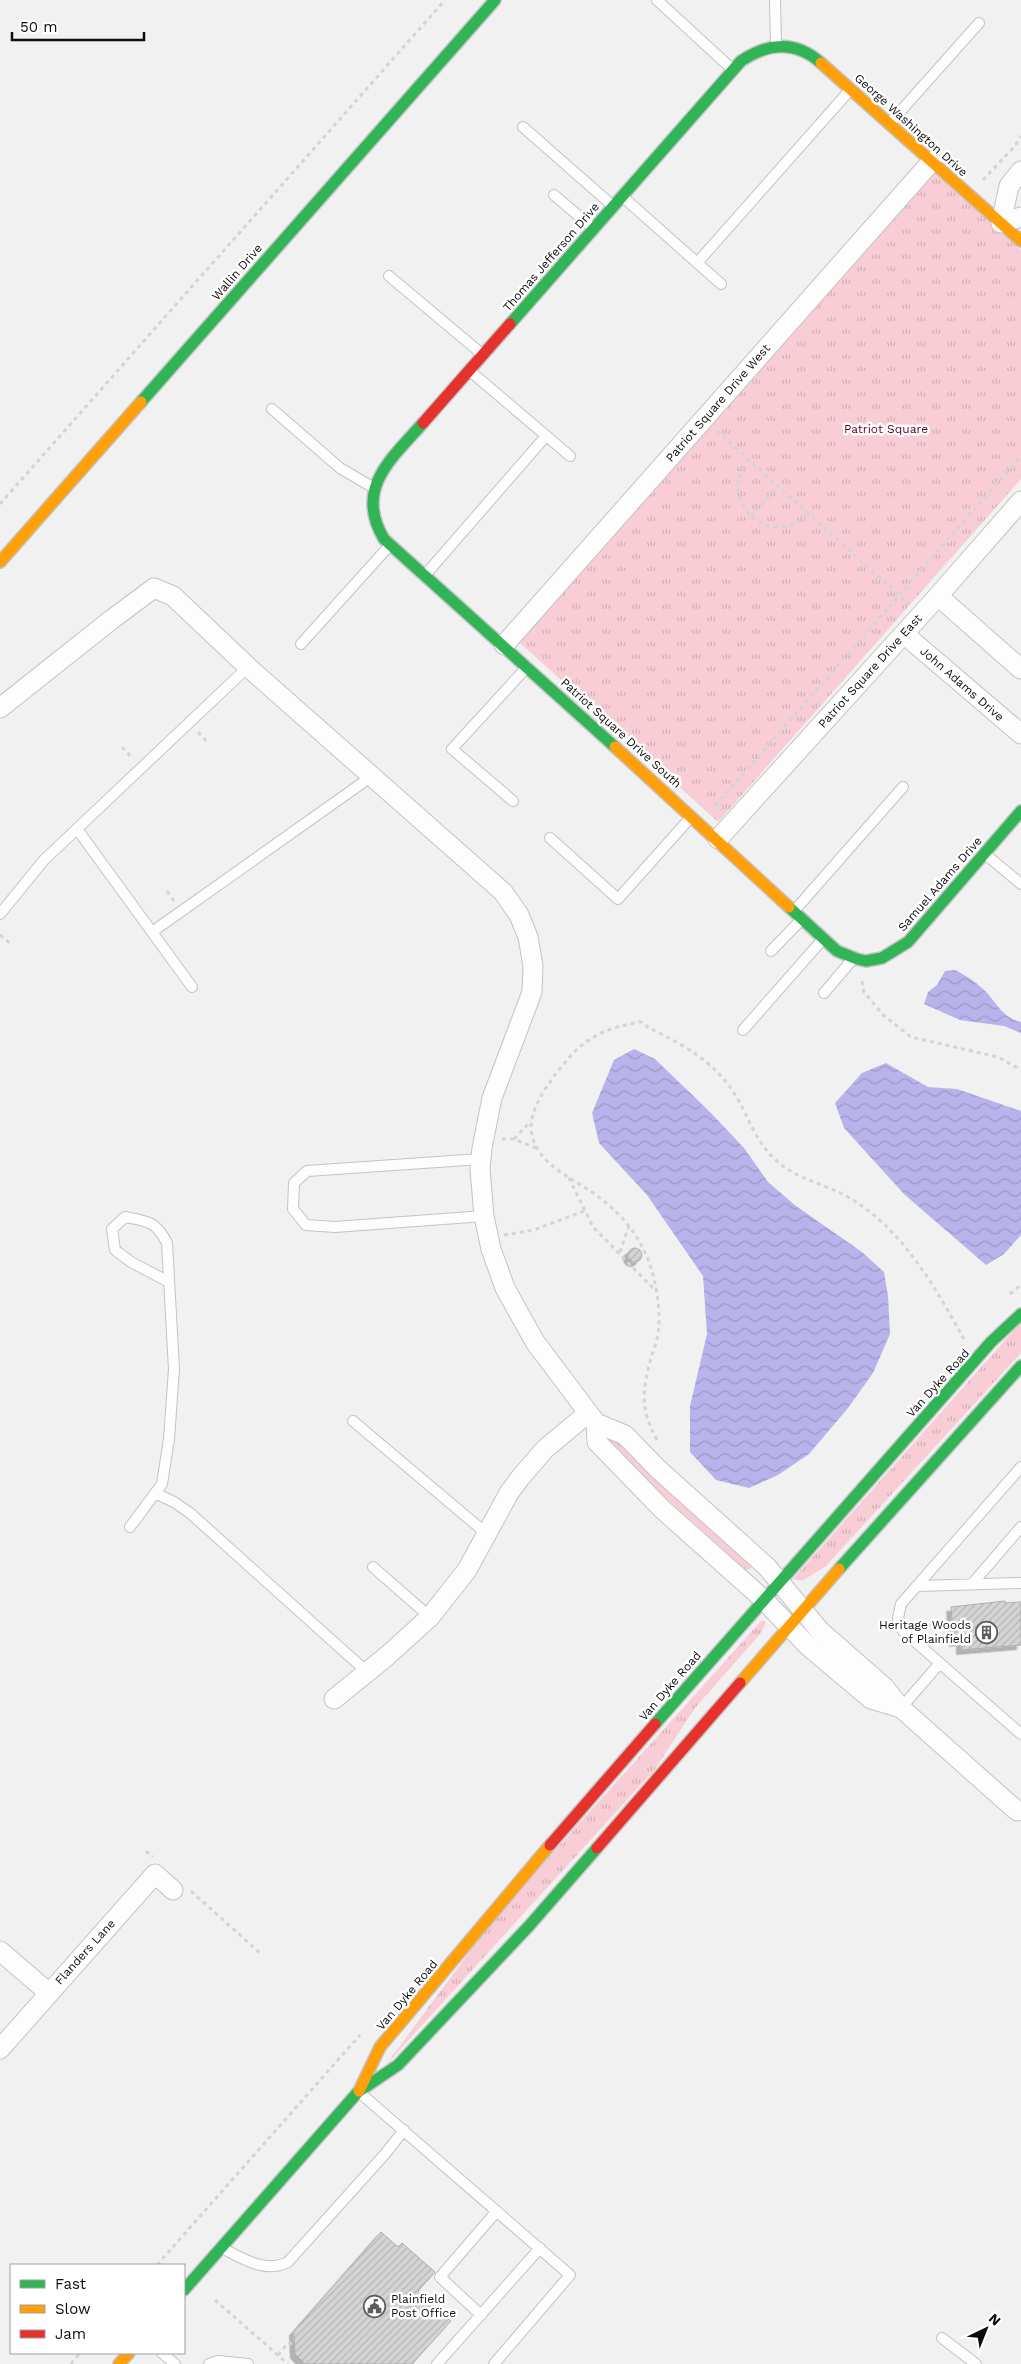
<svg xmlns="http://www.w3.org/2000/svg" width="1021" height="2364" font-family="'Work Sans',sans-serif">
<style>
.grass{fill:url(#grass-tufts)}
.water{fill:url(#water-waves)}
.building{fill:url(#building-hatch);stroke:#afaeaf;filter:url(#shadow)}
.lines{fill:none;stroke-linecap:round;stroke-linejoin:round}
.lane-casing{stroke:#c4c3c4;stroke-width:12}
.street-casing{stroke:#c4c3c4;stroke-width:21}
.fast-casing{stroke:#c4c3c4;stroke-width:14}
.slow-casing{stroke:#c4c3c4;stroke-width:14}
.jam-casing{stroke:#c4c3c4;stroke-width:14}
.path{stroke:#d5d4d5;stroke-width:3;stroke-dasharray:4 4;stroke-linecap:butt}
.lane{stroke:#fdfdfd;stroke-width:10}
.street{stroke:#fdfdfd;stroke-width:19}
.fast{stroke:#30b455;stroke-width:11}
.slow{stroke:#ff9f0a;stroke-width:11}
.jam{stroke:#e5322d;stroke-width:11}
.labels{text-anchor:middle;dominant-baseline:central;stroke-width:5;stroke-linejoin:round;paint-order:stroke}
.street-label{font-size:12px;fill:#0e0d0e;stroke:#fff}
.park-label{font-size:12px;fill:#580425;stroke:#fff}
.poi-label{font-size:12px;fill:#0e0d0e;stroke:#fff;text-anchor:end}
</style>
<defs>
<pattern id="grass-tufts" width="24" height="20" patternUnits="userSpaceOnUse" patternTransform="scale(1.25)"><rect width="24" height="20" fill="#f9cdd6"/><path d="M3 7l-1-3M5 7V3M7 7l1-3M15 17l-1-3M17 17v-4M19 17l1-3" fill="none" stroke="#d4afb6"/></pattern>
<pattern id="water-waves" width="16" height="10" patternUnits="userSpaceOnUse" patternTransform="scale(1.25)"><rect width="16" height="10" fill="#b8b3ea"/><path d="M0 5q4-4 8 0t8 0" fill="none" stroke="#9d99c8"/></pattern>
<pattern id="building-hatch" width="6" height="6" patternUnits="userSpaceOnUse" patternTransform="scale(1.25)"><rect width="6" height="6" fill="#d5d4d5"/><path d="M-1 1l2-2M0 6l6-6M5 7l2-2" fill="none" stroke="#b6b5b6"/></pattern>
<filter id="shadow"><feDropShadow dx="-4.5" dy="4.5" stdDeviation="0" flood-color="#0004"/></filter>
</defs>
<rect width="100%" height="100%" fill="#f2f1f2"/>
<path class="grass" d="M933 172 1021 250V479L718 822 519 642Z
M1021 1322V1353L825 1567 802 1581 793 1579Z
M603 1437 615 1438 751 1564 752 1567 749 1570 745 1569 615 1452Z
M762 1620 766 1622 761 1633 695 1708 655 1769 385 2066 496 1916Z"/>
<path class="water" d="M955 970C967 976 979 984 988 994 999 1007 1004 1018 1021 1022V1033L1004 1026 960 1020 924 1004 928 992 937 985 945 971Z
M634 1049 655 1059 710 1112 744 1148 768 1182 796 1206 862 1252 884 1272 888 1296 890 1334 873 1373 848 1408 809 1454 778 1475 749 1488 716 1480 690 1452V1406L707 1334 703 1276 647 1195 599 1143 592 1113 614 1060Z
M886 1063 928 1087 957 1089 1021 1111V1235L1004 1254 986 1265 905 1195 844 1128 835 1103 862 1073Z"/>
<path class="building" d="M628 1255a7 7 0 1 1 14 0a7 7 0 1 1-14 0Z
M1005 1601V1603L1021 1602V1645L961 1650V1641L954 1642 951 1607Z
M381 2232 398 2247 402 2243 435 2272 418 2291 451 2321 412 2364H305L295 2354 294 2331Z"/>
<g class="lines">
<defs>
<path id="lane" d="M657 0 733 70
M775 0 776 44
M890 123 979 23
M523 127 613 206
M554 195 593 228
M623 197 721 284
M697 263 850 90
M389 276 482 354
M470 371 570 456
M272 409 340 468 374 488
M426 574 546 436
M301 644 390 545
M513 801 452 749 527 667
M77 829 192 987
M550 838 618 899 691 817
M985 854 1021 884
M795 910 903 787
M0 914 44 860 248 667
M152 932 372 776
M771 951 801 920
M824 993 852 960
M743 1030 823 939
M481 1159 307 1171 294 1183 293 1209 306 1225 335 1227 484 1216
M353 1421 487 1534
M1021 1467 901 1604 898 1618 903 1631 1021 1734
M155 1493 174 1502 190 1513 366 1671
M130 1527 162 1484 169 1439 174 1369 167 1243C156 1221 147 1221 125 1217L112 1229 115 1250 131 1262 169 1282
M373 1567 430 1617
M972 1584 1021 1527
M917 1586 1021 1583
M901 1708 940 1663
M359 2092 570 2275 494 2364
M222 2248C242 2258 265 2274 288 2262L385 2154 404 2130
M481 2315 440 2277 497 2211
M942 2338 976 2364
M162 2353 175 2364
M209 2364 218 2361 248 2364
M437 2364 540 2248"/>
<path id="street" d="M1001 223 1009 186 1021 171
M1001 223 1021 217
M938 596 1021 669
M904 634 1021 734
M504 645 932 161
M0 708 111 620 154 588 173 596 248 667 503 892 519 915 528 937 533 966 532 992 492 1098 482 1148 480 1169 484 1216 491 1249 505 1288 535 1342 596 1423 625 1435 658 1469 767 1567 820 1631 884 1687 901 1708 1017 1811
M718 839 938 596 1021 501
M596 1423 597 1442 662 1509 763 1599 808 1646 871 1699 901 1708
M334 1699 387 1656 430 1617 467 1570 509 1493 520 1478 545 1449 587 1414
M0 1951 49 1993
M0 2049 155 1874 173 1890"/>
<path id="fast" d="M510 324 741 61C768 43 795 40 821 63
M141 402 495 0
M423 423C391 459 354 489 384 539L615 747
M789 907 837 951 857 959 866 961 882 958 908 942 1021 811
M839 1569 1021 1366
M655 1724 991 1342 1021 1314
M184 2290 358 2092 398 2065 529 1926 597 1848"/>
<path id="slow" d="M821 63 1021 241
M0 562 141 402
M615 747 789 907
M740 1683 839 1569
M359 2091 380 2047 550 1845
M119 2364 129 2353"/>
<path id="jam" d="M423 423 510 324
M550 1845 655 1724
M597 1848 740 1683"/>
</defs>
<use href="#lane" class="lane-casing"/>
<use href="#street" class="street-casing"/>
<use href="#fast" class="fast-casing"/>
<use href="#slow" class="slow-casing"/>
<use href="#jam" class="jam-casing"/>
<path class="path" d="M983 180 1015 146 1021 136
M717 431 909 604
M748 459C743 468 736 480 738 491 743 516 767 535 793 524 798 522 804 517 809 513
M0 504 445 0
M751 517 778 486
M198 732 208 743
M122 747 132 758
M722 811 716 805 1021 456
M167 891 174 901
M0 935 11 944
M862 981 864 992 883 1015 911 1037 998 1057 1021 1070
M502 1139H514L536 1148
M514 1139 531 1121
M569 1178 593 1227 654 1289
M504 1235 534 1230 584 1211
M620 1252 629 1226
M1010 1294 1021 1285
M657 1440C640 1409 642 1391 651 1358 653 1350 657 1342 658 1334 661 1313 657 1285 650 1265 640 1237 624 1216 600 1198 576 1179 540 1168 532 1135 526 1110 552 1078 567 1060 583 1040 606 1028 631 1024 634 1023 638 1021 641 1022 644 1023 646 1026 649 1028 680 1043 712 1060 732 1090 749 1115 753 1140 777 1161 796 1179 825 1184 848 1197 902 1228 935 1287 964 1339
M920 1626 952 1623
M146 1851 153 1857
M191 1891 261 1954
M157 2265 360 2035
M215 2300 288 2364
M278 2355 288 2343 294 2344
M71 2364 80 2353"/>
<use href="#lane" class="lane"/>
<use href="#street" class="street"/>
<use href="#fast" class="fast"/>
<use href="#slow" class="slow"/>
<use href="#jam" class="jam"/>
</g>
<defs>
<symbol id="building-ring" viewBox="-11 -11 22 22"><circle r="9.5" fill="#fff" stroke="#5e5d5e" stroke-width="1.5"/><path d="M-4-6H4V6H1V3H-1V6H-4ZM-2.5-4.3h1.7v1.8h-1.7ZM.8-4.3h1.7v1.8H.8ZM-2.5-1h1.7V.8h-1.7ZM.8-1h1.7V.8H.8Z" fill="#5e5d5e"/></symbol>
<symbol id="civic-ring" viewBox="-11 -11 22 22"><circle r="9.5" fill="#fff" stroke="#5e5d5e" stroke-width="1.5"/><path d="M-.6-6.5H3V-4.5H.6V-3L4-1V1h2V6H-6V1h2V-1L-.6-3ZM-1.2 2.5V6h2.4V2.5Z" fill="#5e5d5e"/></symbol>
</defs>
<g fill-rule="evenodd">
<use href="#building-ring" x="974" y="1620" width="25" height="25"/>
<use href="#civic-ring" x="362" y="2294" width="25" height="25"/>
</g>
<g class="labels">
<g class="street-label">
<text transform="translate(911 125) rotate(42)">George Washington Drive</text>
<text transform="translate(551 257) rotate(-49)">Thomas Jefferson Drive</text>
<text transform="translate(237 272) rotate(-49)">Wallin Drive</text>
<text transform="translate(718 403) rotate(-49)">Patriot Square Drive West</text>
<text transform="translate(870 671) rotate(-48)">Patriot Square Drive East</text>
<text transform="translate(962 684) rotate(41)">John Adams Drive</text>
<text transform="translate(621 733) rotate(42)">Patriot Square Drive South</text>
<text transform="translate(940 884) rotate(-49)">Samuel Adams Drive</text>
<text transform="translate(938 1383) rotate(-48)">Van Dyke Road</text>
<text transform="translate(670 1686) rotate(-49)">Van Dyke Road</text>
<text transform="translate(85 1952) rotate(-48)">Flanders Lane</text>
<text transform="translate(407 1995) rotate(-50)">Van Dyke Road</text>
</g>
<g class="park-label">
<text x="886" y="429">Patriot Square</text>
</g>
<g class="poi-label">
<text x="971" y="1625">Heritage Woods<tspan x="971" dy="14">of Plainfield</tspan></text>
<text x="391" y="2299" text-anchor="start">Plainfield<tspan x="391" dy="14">Post Office</tspan></text>
</g>
</g>
<rect x="10" y="2264" width="175" height="90" fill="#ffffff" stroke="#9f9e9f"/>
<rect x="20" y="2280" width="25" height="8" fill="#30b455" stroke="#9f9e9f"/>
<text x="55" y="2289" font-size="15" fill="#0e0d0e">Fast</text>
<rect x="20" y="2305" width="25" height="8" fill="#ff9f0a" stroke="#9f9e9f"/>
<text x="55" y="2314" font-size="15" fill="#0e0d0e">Slow</text>
<rect x="20" y="2330" width="25" height="8" fill="#e5322d" stroke="#9f9e9f"/>
<text x="55" y="2339" font-size="15" fill="#0e0d0e">Jam</text>
<g transform="translate(986 2329) rotate(43)" stroke="#ffffff" stroke-width="4" paint-order="stroke">
<path d="M0-4L9 19L0 12L-9 19Z" fill="#0e0d0e"/>
<text y="-8" font-size="14" font-weight="bold" text-anchor="middle" fill="#0e0d0e">N</text>
</g>
<path d="M12 32v8h132v-8" fill="none" stroke="#0e0d0e" stroke-width="2.5"/>
<text x="20" y="32" font-size="15" fill="#0e0d0e" stroke="#ffffff" stroke-width="4" paint-order="stroke">50 m</text>
</svg>
